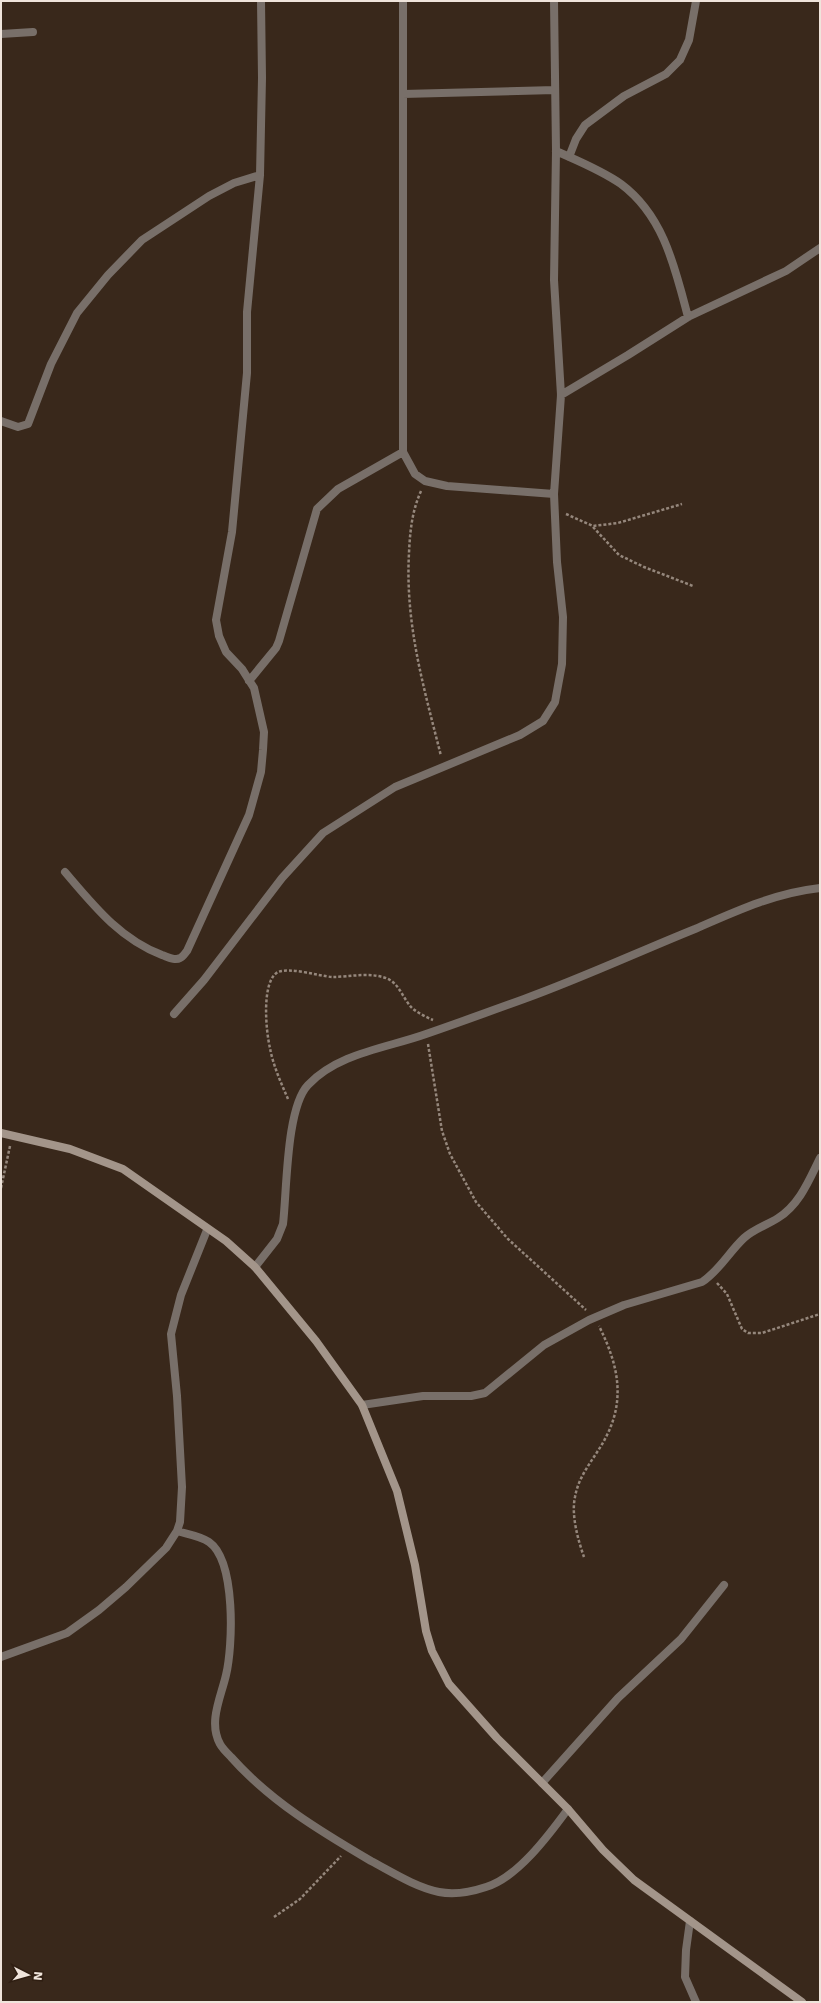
<svg xmlns="http://www.w3.org/2000/svg" width="821" height="2003" font-family="'DejaVu Sans',sans-serif">
<style>
.lines{fill:none;stroke-linecap:round;stroke-linejoin:round}
.path{stroke:#95877c;stroke-width:2.5;stroke-dasharray:3 2;stroke-linecap:butt}
.street{stroke:#786f69;stroke-width:8}
.secondary{stroke:#a3958a;stroke-width:8}
</style>
<rect width="100%" height="100%" fill="#39281b"/>
<g class="lines">
<path class="path" d="M421 491C412 511 410 531 409 553 405 625 424 688 441 756
M566 514 593 526 618 523 682 504
M593 527 619 555 644 567 693 586
M428 1044 442 1131 450 1154 476 1202 508 1239 586 1310
M288 1099C281 1083 273 1065 270 1048 266 1032 261 981 278 972 290 967 319 976 332 977 349 977 374 971 390 980 400 986 404 1000 412 1008 418 1013 426 1017 433 1020
M1 1188 10 1146
M717 1283 727 1294 742 1329 748 1333H762L820 1314
M584 1557C578 1540 571 1515 575 1497 579 1473 597 1456 607 1435 626 1397 617 1362 599 1326
M274 1917 300 1899 341 1856"/>
<path class="street" d="M403 1V452L415 474 425 481 447 486 554 494
M1 34 33 32
M403 94 555 90
M556 151C578 161 601 170 621 184 664 216 675 268 688 317
M569 157 576 139 585 125 624 96 666 74 680 60 689 40 696 1
M561 395 628 355 688 317 786 271 820 248
M1 421 18 427 28 424 51 364 77 313 108 275 142 240 209 196 234 183 260 175
M249 681 276 648 279 641 317 509 338 489 403 452
M65 872C94 906 120 939 162 955 168 957 175 961 180 958 183 957 185 953 187 951L249 815 261 772 263 750 264 732 254 688 242 669 226 652 219 636 216 620 232 532 247 373V312L260 175 262 78 261 1
M174 1014 204 980 282 878 323 833 395 787 520 735 543 721 555 702 562 664 563 617 557 562 554 494 561 395 554 280 556 151 554 1
M255 1267 277 1239 283 1224C287 1191 286 1108 308 1085 338 1053 387 1048 426 1034 458 1023 491 1011 524 999 582 978 638 952 695 929 736 911 775 893 820 888
M362 1405 423 1396H471L485 1393 544 1345 589 1320 624 1305 702 1282C719 1271 729 1252 744 1238 754 1229 767 1225 778 1218 800 1204 809 1180 820 1158
M177 1531C187 1534 201 1536 209 1542 236 1561 233 1646 226 1675 221 1697 208 1722 220 1744 222 1748 227 1753 231 1757 270 1801 320 1831 371 1861 392 1872 415 1887 439 1892 454 1895 471 1892 486 1887 517 1878 549 1835 568 1809
M1 1657 67 1633 99 1610 126 1587 166 1548 177 1531 180 1522 182 1487 177 1396 171 1334 181 1295 207 1230
M542 1783 618 1698 681 1639 724 1585
M690 1921 686 1950 685 1977 696 2002"/>
<path class="secondary" d="M1 1133 70 1149 123 1169 226 1241 255 1267 316 1341 362 1405 397 1491 415 1565 426 1631 432 1651 449 1684 497 1738 568 1809 603 1850 634 1880 802 2002"/>
</g>
<rect width="821" height="2003" fill="none" stroke="#efe4db" stroke-width="4"/>
<g transform="translate(28 1975) rotate(96)" stroke="#2f1e12" stroke-width="3" paint-order="stroke">
<path d="M0-3L7 15L0 10L-7 15Z" fill="#efe4db"/>
<text y="-6" font-size="11" font-weight="bold" text-anchor="middle" fill="#efe4db">N</text>
</g>
</svg>
